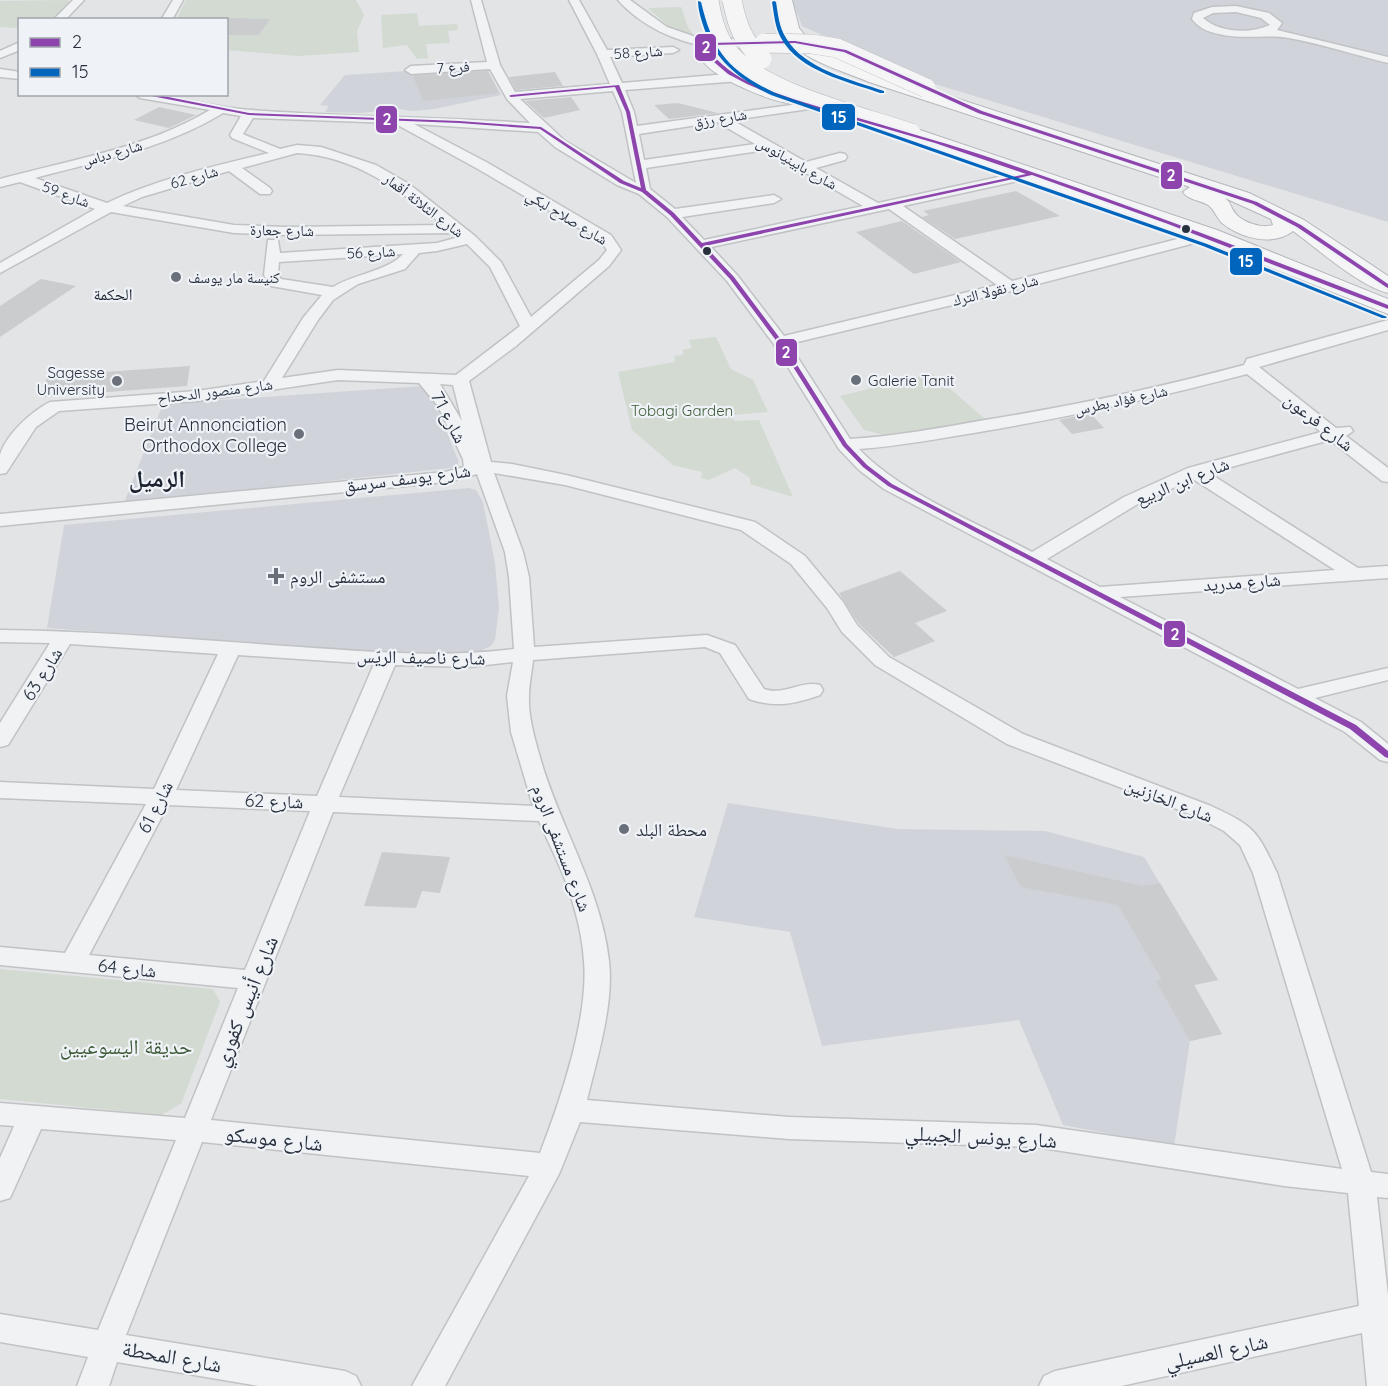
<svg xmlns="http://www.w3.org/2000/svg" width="1388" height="1386" font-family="Quicksand,'Noto Naskh Arabic',sans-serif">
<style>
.built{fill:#d0d3d9}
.green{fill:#d2dad2}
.building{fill:#caccce}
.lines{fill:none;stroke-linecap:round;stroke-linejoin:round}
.minor-casing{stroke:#c0c2c4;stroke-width:3}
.highway-casing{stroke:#b4b7bb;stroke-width:2}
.minor{fill:#f1f2f3;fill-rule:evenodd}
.highway{fill:#f5f5f6;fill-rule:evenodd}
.highway-bridge-casing{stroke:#b4b7bb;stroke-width:20;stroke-linecap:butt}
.highway-bridge{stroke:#f5f5f6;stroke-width:19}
.bus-1-casing{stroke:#eff2f6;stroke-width:4}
.bus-2-casing{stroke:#eff2f6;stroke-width:4}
.bus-1{fill:#8e44ad;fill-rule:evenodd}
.bus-2{fill:#0065bd;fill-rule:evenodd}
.bus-dot{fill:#29313f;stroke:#eff2f6;stroke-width:2}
.poi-dot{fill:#6a7079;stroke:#eff2f6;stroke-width:2}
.labels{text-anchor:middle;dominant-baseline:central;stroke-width:4.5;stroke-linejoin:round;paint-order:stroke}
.far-street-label{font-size:15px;fill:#29313f;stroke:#eff2f6}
.far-poi-label{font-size:15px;fill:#29313f;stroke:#eff2f6;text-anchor:start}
.far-park-label{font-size:15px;fill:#3d5a37;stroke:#eff2f6}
.far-neighbourhood-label{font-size:16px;fill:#1b2230;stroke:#eff2f6}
.street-label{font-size:18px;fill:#29313f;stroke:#eff2f6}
.poi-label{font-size:18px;fill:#29313f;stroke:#eff2f6;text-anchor:start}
.near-street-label{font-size:21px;fill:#29313f;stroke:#eff2f6}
.near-park-label{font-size:21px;fill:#3d5a37;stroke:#eff2f6}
.district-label{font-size:24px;font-weight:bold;fill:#1b2230;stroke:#eff2f6}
.line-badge{stroke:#eff2f6;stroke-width:2}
.badge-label{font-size:16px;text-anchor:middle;font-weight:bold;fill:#fff}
</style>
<rect width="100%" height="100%" fill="#e2e4e6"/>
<path class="built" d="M792 0H1388V222L925 81 802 26Z
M485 66 501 95 434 109 412 111 399 109 360 113 325 112 329 106 320 105 345 75Z
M422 386 437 408 458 460 459 467 124 503 163 404Z
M469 488 476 490 483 502 495 563 499 608 495 640 491 646 470 656 453 658 47 628 64 525Z
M728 803 898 829 1045 831 1144 857 1218 980 1194 985 1222 1034 1190 1041 1174 1146 1063 1125 1019 1020 822 1046 790 932 694 917Z"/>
<path class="green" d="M67 0 71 3 52 19 20 20 19 28 0 27V1Z
M186 0H356L364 15 357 31 359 52 298 56 227 50 226 20H176Z
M681 7 688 27 696 39 674 31 648 8Z
M417 13 419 26 457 24 458 30 448 31 450 43 426 44 428 58 417 59 407 45 383 48 381 15Z
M716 337 731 369 753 380 768 412 732 415 734 421 759 420 793 497 750 484V478L735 468 709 480 701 478 702 472 673 465 632 430 618 372 675 362 674 356 683 355V350L692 348 689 340Z
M932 373 986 420 892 437 864 430 840 396Z
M0 969 213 989 220 1002 181 1104 161 1115 0 1099Z"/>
<path class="building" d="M226 18 270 19 259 35H226Z
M488 71 499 93 423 101 413 76Z
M555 72 563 86 516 90 509 77Z
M571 97 580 110 544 118 525 101Z
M678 103 718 113 669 119 654 105Z
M159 107 196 115 169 128 134 120Z
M1016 191 1060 216 955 239 922 217 929 215 923 211Z
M902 221 961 262 914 274 856 232Z
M41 279 76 286 0 337V306Z
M190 366 187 386 42 397 47 376Z
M1090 413 1104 428 1072 434 1059 420Z
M900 571 947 611 915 623 935 641 894 657 859 624 839 593Z
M382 852 450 857 440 893 422 891 416 908 364 906Z
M1004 855 1143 886 1160 883 1218 980 1194 985 1222 1034 1190 1041 1156 981 1162 980 1118 905 1021 887Z"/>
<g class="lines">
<defs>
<path id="minor" d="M73 0H84L65 20H53Z
M173 0H183L172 20H161Z
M471 0H481L500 65 515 92 610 84 597 54 569 0H579L607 50 673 47 679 50 673 53 610 57 622 83 739 73 745 77 739 81 625 90 634 112 637 126 813 102V108L809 109 732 120 806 162 840 153 845 154 847 157 845 160 816 168 878 203 1031 170 1036 171 1038 174 1036 177 903 206 1012 281 1209 231 1216 235 1214 238 1015 290 789 344 850 439C896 436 940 428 985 420 1073 406 1158 388 1244 365L1247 359 1388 320V330L1259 367 1336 428 1350 427 1353 431 1346 436 1388 468V482L1382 481 1330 440 1209 473 1358 568 1388 566V578L1120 597 1298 689 1388 668V680L1315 698 1361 722 1388 744V762L1380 760 1345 732 884 489 859 470 839 449 773 343 727 281 667 217 639 194 617 185 555 147 538 132 414 124 488 163 611 235 621 250 609 266 516 346 469 381 491 462 512 464 566 475 755 522 805 556 843 602 857 625 889 657 1023 734 1211 806C1254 826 1257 830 1277 873L1371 1172 1388 1174V1198L1377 1197 1388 1295V1386H1367L1362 1333 1121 1386H1039L1044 1376 1055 1371 1359 1306 1348 1193 1284 1186 1036 1147 789 1139 580 1122 559 1174 445 1386H412L529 1176 202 1142 126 1335 345 1371 356 1376 361 1386H259L117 1362 109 1386H77L88 1357 0 1342V1314L98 1330 176 1140 41 1129 10 1198 0 1201V1158L14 1126 0 1125V1103L185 1118 238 988 0 965V947L65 953 146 804 0 798V782L154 789 218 654 70 644 8 745 0 747V723L50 643 0 642V630C100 631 200 640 300 647 372 652 442 658 514 649L509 577 505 552 477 474 446 482 0 526V514L445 472 464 467 463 459 438 406 419 383 338 380 197 401 59 411 36 427 6 473 0 474C0 469 0 460 0 455 6 434 32 411 50 402L197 391 264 381 303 318 322 295 271 286 264 275 268 240H278L280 253 437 243 459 237 454 233 285 235 234 233 111 212 0 273V263L95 209 20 182 0 187V179C70 160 147 148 210 110L140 98 134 94C175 94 212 108 252 110 344 117 437 117 530 123L507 99 490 69 411 74 405 70 411 66 487 62ZM613 91 622 112 636 183 565 141 520 99ZM223 113 241 116 230 135 232 138 269 153C215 166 157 179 107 203L35 178C99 161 166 148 223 113ZM253 118 394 123 478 169 601 241 607 250 599 260 531 317 501 262 475 236 409 184 376 165 321 147 297 145 280 149 245 135 243 134ZM717 122 755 144 644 160 639 134ZM766 150 863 206 704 240 682 217 774 203 781 199 774 195 675 209 650 189 646 168ZM297 153C355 156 400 190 443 225L285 227 234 225 123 206 142 197 229 171 260 194H270L272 191 270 188 242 168ZM889 209 997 285 784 336 737 275 711 247ZM467 244 490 267 520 326 456 375 338 370 282 378 318 320 333 300 358 284 405 269 419 253 437 251ZM403 254C388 271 354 274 333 287L281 279 278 275 279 262ZM1247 374 1321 432 1188 468 1124 497 1032 552C978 523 900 493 859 449 901 446 943 438 985 431 1074 416 1160 397 1247 374ZM440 384 453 385 462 421ZM494 473 565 485 741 530 791 564 827 608 842 632 875 665 1007 744 1195 816 1224 831 1240 845 1253 873 1342 1169 1036 1125 789 1117 587 1100C597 1058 614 1005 609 961 601 888 558 824 539 754 534 736 528 715 529 696 529 684 532 671 533 660L705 647 720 653 749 699C775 708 795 704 820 695L823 690 820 685C801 680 784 696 764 689L735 645 707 635 534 647 529 577 523 552ZM1193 479 1335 570 1100 587 1047 559 1136 505ZM238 655 374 664 317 796 176 790ZM513 662 507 696 511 732 533 806 339 797 395 665 469 667ZM168 805 310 811 245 970 89 955ZM333 812 539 821C551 849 567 878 574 907 579 924 583 944 584 961 589 1016 560 1102 540 1153L211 1120Z
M618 0H630L667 27 716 44 710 47C676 42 641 26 618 0Z
M1236 6 1269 13 1282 23 1277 30 1388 57V63C1355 55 1322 44 1289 38 1265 34 1242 40 1219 34 1208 32 1199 28 1192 19L1194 13 1212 7ZM1236 12 1261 18 1270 25C1250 34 1220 33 1203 18L1213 13Z
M20 42V50L0 58V51Z
M0 69 20 72V79L0 77Z"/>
<path id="highway" d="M776 0H792L799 28 809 41 829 53 881 74 1249 193 1304 220 1388 276V293C1359 286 1318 249 1293 231 1273 247 1240 238 1222 223 1216 217 1214 209 1208 205 1200 200 1188 200 1183 192L1190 187 869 82C846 72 799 59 786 37 780 26 779 12 776 0ZM1225 198 1271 219 1273 225C1262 229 1239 222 1233 210 1230 205 1230 202 1225 198Z
M764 38 770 39 773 43 770 47 714 49V52L740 73 799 95 802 99 799 103C782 107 731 84 716 73 708 68 702 61 696 53L699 44 710 39Z
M911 127 1217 230 1388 299V314L1201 240 904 137 901 133 904 129Z"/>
</defs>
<use href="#minor" class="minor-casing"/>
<use href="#highway" class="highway-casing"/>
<use href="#minor" class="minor"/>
<use href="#highway" class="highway"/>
<defs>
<path id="highway-bridge" d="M709 0C712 20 717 40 731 55 766 94 861 116 911 133
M732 0C737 25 743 42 762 59
M764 43 812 44 837 48 926 88"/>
</defs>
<use href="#highway-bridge" class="highway-bridge-casing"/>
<use href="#highway-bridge" class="highway-bridge"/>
<defs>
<path id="bus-1" d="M795 41 846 50 982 111 1257 202 1301 225 1388 284V288L1386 287 1297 227 1253 204 978 113 844 52 795 43 711 45 707 48C719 64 735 76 753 84 784 97 816 106 848 115 892 128 935 140 979 154 1117 200 1253 252 1388 305V309L1168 224 1032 175 705 246 734 277 782 341 847 444 867 465 892 484 1356 725 1388 751V758L1385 757 1350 729 888 486 863 467 843 446 778 343 730 279 670 215 642 192 620 183 540 129 459 123 249 115 141 94H153L249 113 459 121 541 127 624 181 641 188 626 112 615 87 511 97 509 96 511 95 619 85 630 112 646 190 674 213 702 243 1026 174 935 143 811 107 768 93 747 84 728 74 714 62 703 48 710 43Z"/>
<path id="bus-2" d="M698 1 701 2C713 52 728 70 775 93L1207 244 1387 317 1386 318H1382L1203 246 771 95C741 80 716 62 704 28 701 19 698 10 698 1Z
M774 1 776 2C778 14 779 27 786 38 804 69 852 80 884 91V93H880C847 81 800 72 781 38 775 27 774 14 772 2Z"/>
</defs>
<use href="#bus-1" class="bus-1-casing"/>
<use href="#bus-2" class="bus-2-casing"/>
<use href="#bus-1" class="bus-1"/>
<use href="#bus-2" class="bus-2"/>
</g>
<g class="bus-dot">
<circle cx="1186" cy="229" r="5"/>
<circle cx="707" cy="251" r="5"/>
</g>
<g class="poi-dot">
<circle cx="176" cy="277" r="6"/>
<circle cx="856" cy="380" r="6"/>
<circle cx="117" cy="381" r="6"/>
<circle cx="299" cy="434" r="6"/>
<path d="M273 567h6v6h6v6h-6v6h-6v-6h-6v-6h6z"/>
<circle cx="624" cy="829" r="6"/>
</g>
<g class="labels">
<g class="far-street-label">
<text transform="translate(638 52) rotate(-4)">شارع 58</text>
<text transform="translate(453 67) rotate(-4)">فرع 7</text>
<text transform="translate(720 118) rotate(-9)">شارع رزق</text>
<text transform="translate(112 153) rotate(-16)">شارع دباس</text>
<text transform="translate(797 163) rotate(30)">شارع بابينيانوس</text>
<text transform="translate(194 177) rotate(-16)">شارع 62</text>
<text transform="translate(66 194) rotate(20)">شارع 59</text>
<text transform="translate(424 205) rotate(37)">شارع الثلاثة أقمار</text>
<text transform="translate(567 217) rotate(31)">شارع صلاح لبكي</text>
<text transform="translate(282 230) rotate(1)">شارع جعارة</text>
<text transform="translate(371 252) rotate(-3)">شارع 56</text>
<text transform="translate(995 290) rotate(-14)">شارع نقولا الترك</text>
<text transform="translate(215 391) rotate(-7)">شارع منصور الدحداح</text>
<text transform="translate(1121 400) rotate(-12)">شارع فؤاد بطرس</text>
</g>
<g class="far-poi-label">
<text x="188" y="277">كنيسة مار يوسف</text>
<text x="105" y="372" text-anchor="end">Sagesse<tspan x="105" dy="17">University</tspan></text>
<text x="868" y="380">Galerie Tanit</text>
</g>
<g class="far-park-label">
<text x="682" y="410">Tobagi Garden</text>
</g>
<g class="far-neighbourhood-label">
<text x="113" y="294">الحكمة</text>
</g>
<g class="street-label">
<text transform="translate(449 417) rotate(62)">شارع 71</text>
<text transform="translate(1319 422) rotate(38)">شارع فرعون</text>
<text transform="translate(407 478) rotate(-7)">شارع يوسف سرسق</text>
<text transform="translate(1182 481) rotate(-22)">شارع ابن الربيع</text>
<text transform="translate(1242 582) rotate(-4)">شارع مدريد</text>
<text transform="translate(421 657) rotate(1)">شارع ناصيف الريّس</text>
<text transform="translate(42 674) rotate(-58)">شارع 63</text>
<text transform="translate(1169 800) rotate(21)">شارع الخازنين</text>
<text transform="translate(274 801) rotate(2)">شارع 62</text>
<text transform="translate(155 807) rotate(-63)">شارع 61</text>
<text transform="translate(562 848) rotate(69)">شارع مستشفى الروم</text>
<text transform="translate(127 968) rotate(6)">شارع 64</text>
</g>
<g class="poi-label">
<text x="287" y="424" text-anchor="end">Beirut Annonciation<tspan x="287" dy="21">Orthodox College</tspan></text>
<text x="290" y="576">مستشفى الروم</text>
<text x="636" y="829">محطة البلد</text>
</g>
<g class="near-street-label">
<text transform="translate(245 1001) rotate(-68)">شارع أنيس كفوري</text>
<text transform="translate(981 1136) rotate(3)">شارع يونس الجبيلي</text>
<text transform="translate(274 1138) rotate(6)">شارع موسكو</text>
<text transform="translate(1216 1351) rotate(-12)">شارع العسيلي</text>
<text transform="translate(172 1356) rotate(10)">شارع المحطة</text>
</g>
<g class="near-park-label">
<text x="126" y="1046">حديقة اليسوعيين</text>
</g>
<g class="district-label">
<text x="157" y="478">الرميل</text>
</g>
</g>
<g class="line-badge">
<rect x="694" y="33" width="23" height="29" rx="6" fill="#8e44ad"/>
<rect x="821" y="103" width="35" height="28" rx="6" fill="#0065bd"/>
<rect x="375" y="105" width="23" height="29" rx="6" fill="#8e44ad"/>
<rect x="1160" y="161" width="23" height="29" rx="6" fill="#8e44ad"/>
<rect x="1229" y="247" width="34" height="29" rx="6" fill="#0065bd"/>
<rect x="775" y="338" width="23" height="29" rx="6" fill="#8e44ad"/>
<rect x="1163" y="620" width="23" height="28" rx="6" fill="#8e44ad"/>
</g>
<g class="badge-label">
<text x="706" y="53">2</text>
<text x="839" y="123">15</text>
<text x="387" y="125">2</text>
<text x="1171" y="181">2</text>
<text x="1246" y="267">15</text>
<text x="786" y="358">2</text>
<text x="1175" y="640">2</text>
</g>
<rect x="18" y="18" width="210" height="78" fill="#eff2f6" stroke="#a0a5ad" stroke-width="1.5"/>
<rect x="30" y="38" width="30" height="9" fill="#8e44ad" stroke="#a0a5ad" stroke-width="1.5"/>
<text x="72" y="48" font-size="18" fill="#29313f">2</text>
<rect x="30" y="68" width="30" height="9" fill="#0065bd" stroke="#a0a5ad" stroke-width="1.5"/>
<text x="72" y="78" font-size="18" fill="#29313f">15</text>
</svg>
